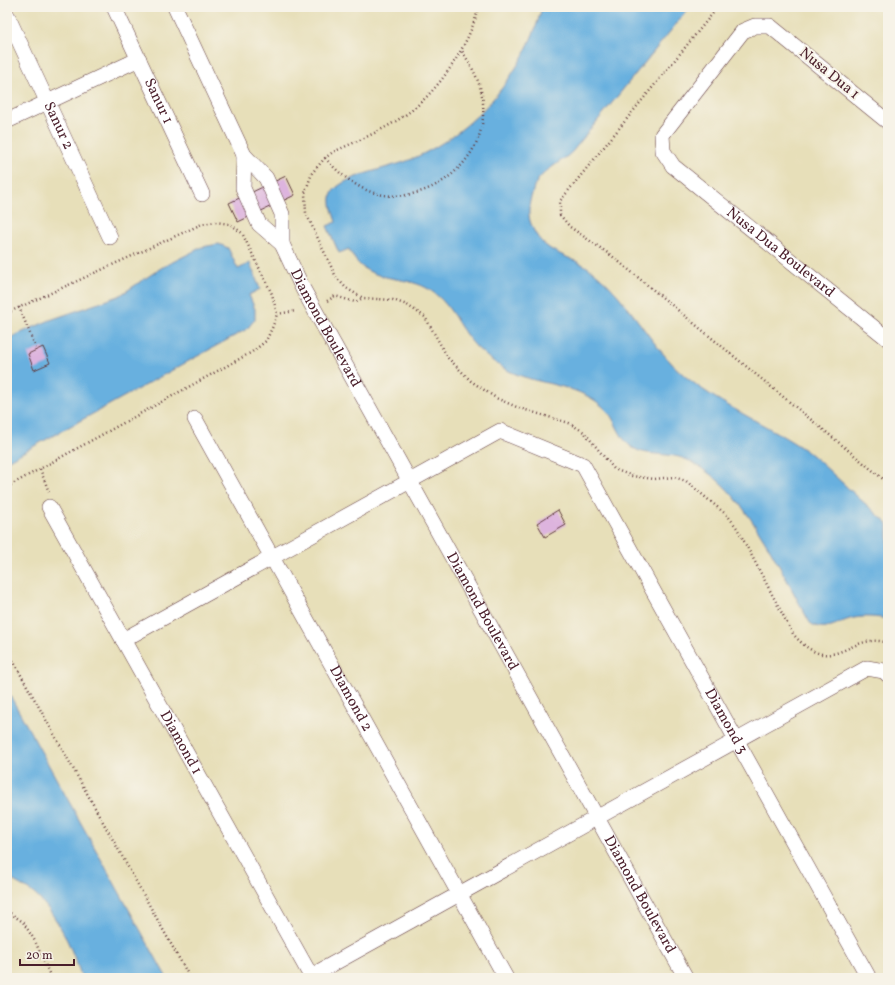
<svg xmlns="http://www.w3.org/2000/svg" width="895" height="985" font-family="Vollkorn,serif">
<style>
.water{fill:#67b0df;stroke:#586885}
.building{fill:#ddb4de}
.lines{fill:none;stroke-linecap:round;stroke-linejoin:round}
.street-casing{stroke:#623c40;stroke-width:16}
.path{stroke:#623c40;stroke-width:2.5;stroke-dasharray:1 3;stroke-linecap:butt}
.street{stroke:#fff;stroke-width:15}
.labels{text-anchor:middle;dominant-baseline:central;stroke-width:4;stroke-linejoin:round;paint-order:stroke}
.street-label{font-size:15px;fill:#4a1f2b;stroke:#f7f3e8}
</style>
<rect width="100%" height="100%" fill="#f7f3e8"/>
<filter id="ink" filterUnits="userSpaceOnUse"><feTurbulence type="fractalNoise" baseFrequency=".025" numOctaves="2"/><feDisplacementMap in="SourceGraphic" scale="8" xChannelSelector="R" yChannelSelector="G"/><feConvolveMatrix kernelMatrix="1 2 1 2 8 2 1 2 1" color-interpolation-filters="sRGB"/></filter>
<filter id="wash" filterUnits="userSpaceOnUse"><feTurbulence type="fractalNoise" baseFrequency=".012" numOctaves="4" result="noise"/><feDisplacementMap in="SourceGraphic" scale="16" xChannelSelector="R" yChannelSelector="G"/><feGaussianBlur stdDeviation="0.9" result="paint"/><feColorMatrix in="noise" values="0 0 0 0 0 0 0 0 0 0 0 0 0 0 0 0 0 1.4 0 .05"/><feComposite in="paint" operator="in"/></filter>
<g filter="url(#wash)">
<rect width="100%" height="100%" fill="#e7dfb9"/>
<path class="water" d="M542 7H690L572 152C562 162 543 170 536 183 533 187 533 193 531 197 529 204 528 214 530 221 541 257 571 253 594 272 630 300 650 347 686 377 720 405 762 422 799 446 812 454 823 465 834 475 852 492 870 508 888 524V619C876 617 866 616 854 618 838 621 826 634 810 623 784 577 749 498 704 470 697 465 687 459 679 457 664 453 646 456 633 448 620 440 617 423 608 412 604 407 596 401 591 398 561 381 525 384 497 364 484 355 474 346 465 333 454 317 448 302 430 290 409 276 378 282 360 265 355 261 352 255 349 249L339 253 327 226 336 222C333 212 326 197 336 188 351 174 391 168 412 159 475 132 525 73 542 7Z
M219 244 228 248 238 269 250 263 260 289 249 295 255 309V319L247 329 7 461V339L50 320 119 296 161 268 202 247Z
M7 690 167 978H82C72 949 58 914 33 893 25 887 15 882 7 877Z"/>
<g id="blocks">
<path class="building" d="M286 176 295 195 238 222 229 203Z
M43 347 50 363 34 370 28 354Z
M558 510 566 525 545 537 537 523Z"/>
</g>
</g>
<g filter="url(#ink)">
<use href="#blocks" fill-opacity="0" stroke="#623c40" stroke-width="1"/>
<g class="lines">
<defs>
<g id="street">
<path id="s1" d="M114 7 202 194"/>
<path id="s2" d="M175 7 244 155 266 178 282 214V244L303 289 686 978"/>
<path id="s3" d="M7 15 110 237"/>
<path d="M7 121 139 59"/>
<path id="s4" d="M888 122 770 26H755L743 31 662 135 663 151 673 166 888 339"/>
<path d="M244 155 243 188 259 224 282 244"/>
<path id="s5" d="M195 419 506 978"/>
<path id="s6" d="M49 507 312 978"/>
<path id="s7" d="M123 640 500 431 583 465 869 978"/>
<path d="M311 976 867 668 884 671 888 675"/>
</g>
</defs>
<use href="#street" class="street-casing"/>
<path class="path" d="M479 7C469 43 446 80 418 105 394 126 362 139 333 152L325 158 312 173 305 193 306 213 336 277 346 288 363 298 393 300 407 305 425 317 448 358 471 381 496 398 519 408 569 423 584 432 614 469 632 476 654 479 674 477 686 481 728 516 737 528 793 634C834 681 849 630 888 643
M718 7 560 201V215L570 227 612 256 888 483
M325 158C336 170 346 179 360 187 411 215 480 172 483 116 485 91 475 71 462 51
M327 301 335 296 355 302 363 298
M19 307 36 348
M7 313 202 224 215 222 230 224 242 233 272 294 277 314 273 326 266 341 252 352 7 487
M277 314 296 311
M40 469 49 492
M7 650 190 978
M7 911 23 922 35 941 51 978"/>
<use href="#street" class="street"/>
</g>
</g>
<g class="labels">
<g class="street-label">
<text transform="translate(829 74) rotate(39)">Nusa Dua 1</text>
<text stroke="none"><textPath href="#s1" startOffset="104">Sanur 1</textPath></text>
<text stroke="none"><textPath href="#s3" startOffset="122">Sanur 2</textPath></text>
<text stroke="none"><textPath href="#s4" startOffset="484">Nusa Dua Boulevard</textPath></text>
<text stroke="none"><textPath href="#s2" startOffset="359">Diamond Boulevard</textPath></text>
<text stroke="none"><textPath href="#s2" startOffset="683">Diamond Boulevard</textPath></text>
<text stroke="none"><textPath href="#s5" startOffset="320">Diamond 2</textPath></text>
<text stroke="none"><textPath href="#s7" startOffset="814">Diamond 3</textPath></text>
<text stroke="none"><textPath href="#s6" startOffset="270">Diamond 1</textPath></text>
<text stroke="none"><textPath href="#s2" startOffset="1007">Diamond Boulevard</textPath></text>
</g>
</g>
<rect width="895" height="985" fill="none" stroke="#f7f3e8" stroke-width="24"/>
<path d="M20 959v6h54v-6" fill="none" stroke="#4a1f2b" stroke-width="2"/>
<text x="26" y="959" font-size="12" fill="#4a1f2b" stroke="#f7f3e8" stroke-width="3" paint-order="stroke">20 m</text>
</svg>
